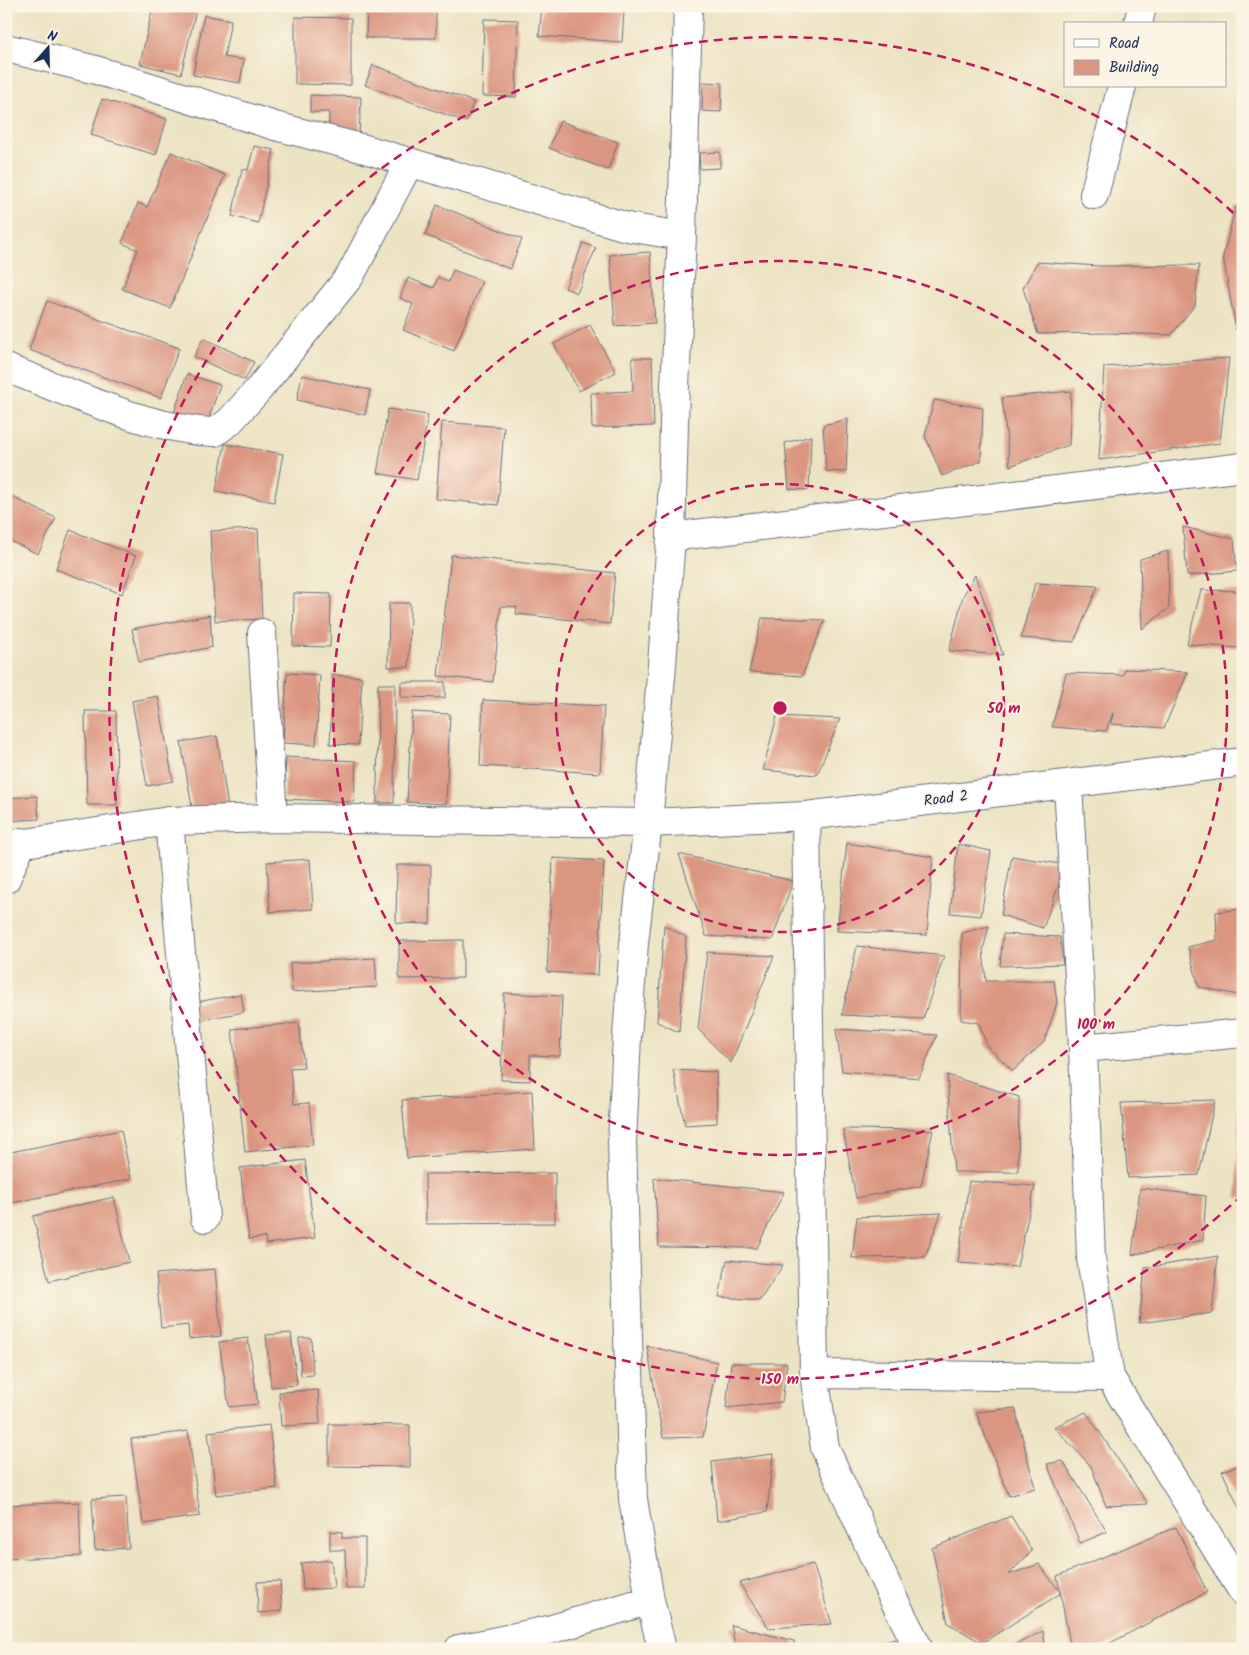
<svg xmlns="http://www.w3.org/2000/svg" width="1249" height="1655" font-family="Kalam,sans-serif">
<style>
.building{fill:#db9681}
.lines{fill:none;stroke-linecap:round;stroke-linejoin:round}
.minor-casing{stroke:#646e81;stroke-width:30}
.minor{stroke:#fff;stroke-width:28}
.ring{fill:none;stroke:#c2185b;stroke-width:2.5;stroke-dasharray:9 6}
.labels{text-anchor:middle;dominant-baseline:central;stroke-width:4;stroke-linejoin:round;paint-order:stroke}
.street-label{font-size:15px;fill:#1b2f5e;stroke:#fcf5e5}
.centre{fill:#c2185b;stroke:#fcf5e5;stroke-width:2.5}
.ring-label{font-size:15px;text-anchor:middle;font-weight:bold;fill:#c2185b;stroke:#fcf5e5;stroke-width:4;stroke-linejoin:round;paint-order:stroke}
</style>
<rect width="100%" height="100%" fill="#fcf5e5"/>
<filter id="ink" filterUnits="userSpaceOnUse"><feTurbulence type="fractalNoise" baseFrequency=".02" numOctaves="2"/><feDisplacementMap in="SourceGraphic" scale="10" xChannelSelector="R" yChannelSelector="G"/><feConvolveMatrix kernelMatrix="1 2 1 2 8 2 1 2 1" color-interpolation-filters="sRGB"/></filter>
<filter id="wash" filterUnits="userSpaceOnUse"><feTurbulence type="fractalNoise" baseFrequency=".0096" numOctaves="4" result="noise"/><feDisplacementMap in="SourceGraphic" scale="20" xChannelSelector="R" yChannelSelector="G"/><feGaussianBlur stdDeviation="1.12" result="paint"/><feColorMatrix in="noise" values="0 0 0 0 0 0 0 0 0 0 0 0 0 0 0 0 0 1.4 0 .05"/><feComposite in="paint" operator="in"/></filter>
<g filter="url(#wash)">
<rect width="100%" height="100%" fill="#ece3c3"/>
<g id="blocks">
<path class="building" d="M153 6H197L181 74 140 64Z
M367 6H436V38H366Z
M542 6 624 11 622 42 539 36Z
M204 15 231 20 224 57 244 60 240 83 193 75Z
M295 17 351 18V85L295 84Z
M484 19 518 20 516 97 482 96Z
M373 65 474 102 466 122 365 85Z
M703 82 722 83 721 112 702 111Z
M310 95 361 97 359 135 329 134V112H310Z
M102 99 167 119 156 155 91 135Z
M560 121 618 142 608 170 549 148Z
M254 146 274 150 258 223 232 216 242 169 248 170Z
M171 152 225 175 170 308 122 289 138 250 122 243 138 203 147 207Z
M720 152V168L700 169 699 153Z
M437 205 522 239 510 269 425 235Z
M1236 206 1243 209V330H1236L1223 256Z
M583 243 596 248 577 293 565 288Z
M650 252 655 323 615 326 610 255Z
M1037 262 1099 266 1199 265 1195 305 1171 335 1106 333 1038 334 1023 288Z
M453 270 482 281 454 351 403 330 413 304 400 298 408 278 434 288 438 277 448 282Z
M47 301 179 348 161 398 29 350Z
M590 325 616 372 579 391 554 344Z
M203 338 254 362 245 380 194 357Z
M632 358H652L654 426 592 428 591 393 633 391Z
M1229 358 1220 443 1099 460 1104 367Z
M187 374 220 385 206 427 173 416Z
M302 375 370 390 365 415 297 400Z
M1071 391 1069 445 1010 466 1002 398Z
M934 400 983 408 981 461 942 476 925 436Z
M388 409 428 415 417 480 377 473Z
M848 419 846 472 826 471 823 425Z
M442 422 504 427 498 505 436 499Z
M811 436 809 490 789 489 785 443Z
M225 444 283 454 274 502 216 491Z
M6 494 56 518 38 554 6 539Z
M1183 527 1234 539 1237 571 1187 576Z
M258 529 262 619 215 621 210 531Z
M70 530 136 556 122 594 56 569Z
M1168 551 1169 608 1142 629 1140 559Z
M451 555 615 573 610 624 516 614 517 607 501 606 493 682 438 676Z
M975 575 1003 655 949 651 963 596Z
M1035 583 1098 586 1074 642 1021 638Z
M1201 590 1243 591V643L1240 648 1187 644Z
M294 593 331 594 330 647 293 646Z
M389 603H410L409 667H388Z
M210 615 212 647 139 662 132 629Z
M762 618 825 620 802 676 749 672Z
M1125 669 1188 672 1164 728 1111 724 1113 713 1106 731 1052 727 1066 673 1123 675Z
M287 673 320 675 316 745 283 743Z
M333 675 362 677 358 745 330 744Z
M401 682H445V698L401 697Z
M378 684H395L394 803H377Z
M158 696 173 781 147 786 132 701Z
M483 700 604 706 600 773 480 766Z
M85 711H116L117 805H87Z
M412 712 450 714 446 804 407 802Z
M777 716 840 719 817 775 763 770Z
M217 736 228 807 193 813 181 742Z
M286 757 356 761 354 802 284 799Z
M37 796 39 819 6 821V798Z
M847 843 933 857 927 935 837 931Z
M958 844 991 851 981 916 950 913Z
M679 854 793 881 772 940 706 936Z
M1012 856 1066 865 1043 928 1001 915Z
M553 858 604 861 598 975 547 972Z
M310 859 313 909 270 912 267 862Z
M397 865H431L430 924 396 923Z
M1243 909V996L1199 987 1188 947 1217 940 1216 912Z
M664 925 686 937 679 1032 657 1022Z
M989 926 983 950 986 981H1054L1057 1003 1044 1042 1013 1071 987 1046 979 1023 961 1020 962 933Z
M1003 934 1060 937 1063 964 1000 966Z
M463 940V978L399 979V941Z
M857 946 944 956 923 1019 842 1015Z
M707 952 774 956 731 1063 698 1029Z
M375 958 377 987 292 992 290 963Z
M504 993 562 996 560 1056 530 1055V1081L501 1080Z
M241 994 244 1012 195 1021 191 1003Z
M299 1023 304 1067 290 1068 294 1104 309 1103 313 1145 245 1152 232 1029Z
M836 1029 937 1035 919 1078 842 1071Z
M673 1070 716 1072 717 1123 685 1125Z
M947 1075 1019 1097 1018 1172H954Z
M532 1091 535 1149 407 1158 402 1100Z
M1239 1097H1243V1197L1237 1198Z
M1215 1100 1199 1175 1128 1178 1121 1103Z
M843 1129 933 1130 921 1186 856 1198Z
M121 1130 131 1179 6 1204V1153Z
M305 1160 315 1238 266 1244 265 1237 249 1239 240 1168Z
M555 1173V1223L426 1224 425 1174Z
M654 1178 784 1192 757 1248 659 1247Z
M969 1181 1035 1186 1017 1267 958 1263Z
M1140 1188 1206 1196 1203 1240 1132 1255Z
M114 1197 129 1262 49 1281 33 1216Z
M941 1213 925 1257 852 1258 857 1217Z
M1218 1256 1212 1313 1139 1323 1145 1268Z
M727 1260 783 1265 760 1300 719 1297Z
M215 1269 221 1336 189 1339 188 1325 161 1328 156 1274Z
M291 1333 297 1385 271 1387 266 1335Z
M248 1338 258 1404 229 1407 219 1342Z
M299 1338H311L313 1375 301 1376Z
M647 1346 717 1362 703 1437 663 1438Z
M731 1363H787L782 1402 726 1408Z
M318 1390 320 1424 281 1426 279 1392Z
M1015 1408 1035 1488 1009 1496 976 1412Z
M1086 1412 1148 1504 1106 1506 1091 1466 1054 1427Z
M329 1424 410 1425V1467L329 1466Z
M269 1425 277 1488 216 1495 208 1432Z
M188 1431 200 1516 143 1524 131 1439Z
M773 1454 767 1512 717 1521 712 1462Z
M1063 1461 1107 1532 1080 1543 1047 1464Z
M1243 1464V1516L1222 1471Z
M126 1497 129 1548 95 1550 92 1499Z
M79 1502 81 1556 6 1559V1505Z
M1011 1516 1032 1551 1008 1575 1039 1564 1061 1593 982 1643 948 1623 932 1548Z
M1176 1527 1207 1592 1099 1649H1071L1057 1576Z
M330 1531 342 1532V1538H365V1589H346L345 1550H330Z
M331 1560 334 1588 303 1590 301 1563Z
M813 1564 832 1624 769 1628 739 1583Z
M280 1581 282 1611 258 1613 257 1582Z
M731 1625 794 1641 795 1649H736Z
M1043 1631 1046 1649H1007Z
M896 1639V1649H853V1648Z"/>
</g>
</g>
<g filter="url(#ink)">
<use href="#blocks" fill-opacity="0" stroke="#646e81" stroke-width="1"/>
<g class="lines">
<defs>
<path id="minor" d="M1138 24 1142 6
M6 48 96 70 275 126 365 149 627 227 682 236
M1094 195 1122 86
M6 368C70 392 148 430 215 432L229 422 259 389 350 276 409 163
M671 537 1243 467
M262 633 273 818
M1068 784 1083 1048 1091 1258 1110 1377 1243 1592
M806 816 814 1374 825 1448 889 1590 919 1649
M169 821 205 1218
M6 846 169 821 273 818 648 823 806 816 1243 762
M6 879 22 842
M1083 1048 1243 1033
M814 1374 1110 1377
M459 1649 549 1630 650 1600
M662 1649 650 1600 633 1499 622 1143 627 1036 634 943 648 823 662 665 671 537 675 387 682 236 688 6"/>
</defs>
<use href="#minor" class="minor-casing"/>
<use href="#minor" class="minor"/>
</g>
</g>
<g class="ring">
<circle cx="780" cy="708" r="224"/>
<circle cx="780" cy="708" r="447"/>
<path d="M1242 1195A671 671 0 1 1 1242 221"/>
</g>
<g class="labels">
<g class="street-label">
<text transform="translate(946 799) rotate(-7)">Road 2</text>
</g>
</g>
<circle cx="780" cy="708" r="8" class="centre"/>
<g class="ring-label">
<text x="1004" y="713">50 m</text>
<text x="1096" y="1029">100 m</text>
<text x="780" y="1384">150 m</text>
</g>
<rect width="1249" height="1655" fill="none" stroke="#fcf5e5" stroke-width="25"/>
<rect x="1064" y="22" width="162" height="65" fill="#fcf5e5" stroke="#a2a6af"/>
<rect x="1074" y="39" width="25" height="8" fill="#ffffff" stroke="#a2a6af"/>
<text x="1109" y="48" font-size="15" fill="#1b2f5e">Road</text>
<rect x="1074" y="60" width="25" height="15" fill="#db9681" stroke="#a2a6af"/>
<text x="1109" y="72" font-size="15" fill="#1b2f5e">Building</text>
<g transform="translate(48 48) rotate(20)" stroke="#fcf5e5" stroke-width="4" paint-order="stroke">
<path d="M0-4L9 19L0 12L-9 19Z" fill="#1b2f5e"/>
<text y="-8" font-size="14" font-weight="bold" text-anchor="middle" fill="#1b2f5e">N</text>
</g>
</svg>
